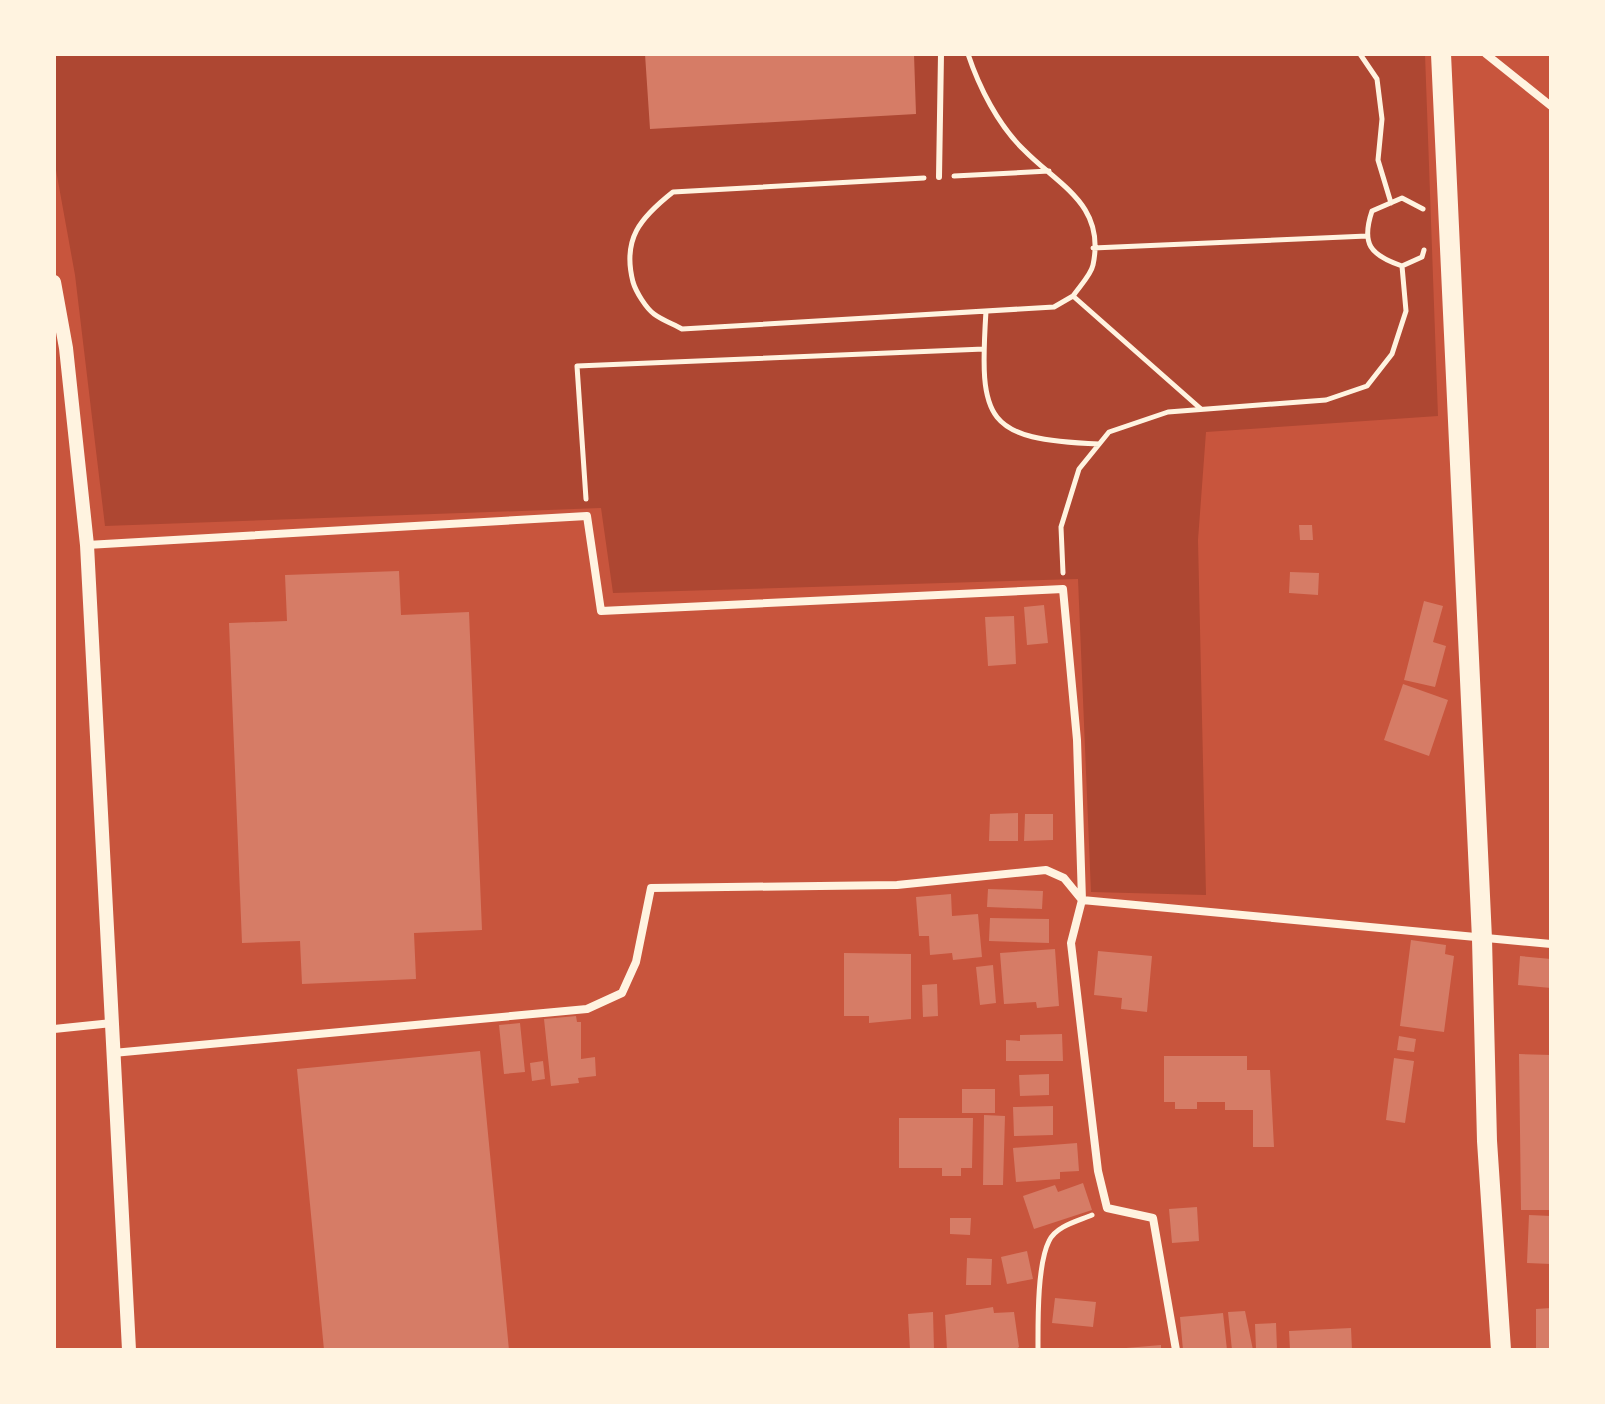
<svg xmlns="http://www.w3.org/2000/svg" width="1605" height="1404" font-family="Georgia,serif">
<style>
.green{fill:#ae4732}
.building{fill:#d67c66}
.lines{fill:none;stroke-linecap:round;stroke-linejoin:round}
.path{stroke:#fff3e0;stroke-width:5}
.service{stroke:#fff3e0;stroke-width:6}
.minor{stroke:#fff3e0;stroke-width:8}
.tertiary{stroke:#fff3e0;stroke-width:14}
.primary{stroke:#fff3e0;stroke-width:20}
</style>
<rect width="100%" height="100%" fill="#c8553d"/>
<path class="green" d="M54 54H1425L1438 416 1206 432 1198 540 1206 895 1091 892 1078 579 613 593 601 508 105 526 75 275 54 159Z"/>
<path class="building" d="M645 54H914L916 114 650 129Z
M1299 525H1312L1313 540H1300Z
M399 571 401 615 469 612 482 930 414 933 416 979 302 984 300 941 242 943 229 623 287 621 285 575Z
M1290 572 1319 573 1318 595 1289 593Z
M1424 601 1443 606 1433 642 1446 646 1435 687 1404 680Z
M1044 605 1048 643 1027 645 1024 607Z
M1014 616 1016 664 988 666 985 617Z
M1403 684 1448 700 1429 756 1384 740Z
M1018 813V841H989L990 814Z
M1025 814H1053V840L1024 841Z
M988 889 1043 891 1042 909 987 907Z
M951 894 952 916 978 914 982 957 953 960 952 953 930 955 929 936H919L916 897Z
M990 918 1049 919V943L989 941Z
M1411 940 1446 945 1445 954 1454 956 1444 1032 1400 1026Z
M1055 949 1059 1006 1037 1008 1036 1002 1004 1004 1000 953Z
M1098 951 1152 956 1147 1012 1121 1009 1122 998 1094 995Z
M844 953 911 954V1019L869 1023V1016H844Z
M1520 956 1551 959V988L1518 985Z
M993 965 996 1003 980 1005 976 967Z
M937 984 938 1016 923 1017 922 985Z
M576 1016 577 1022H581V1059L595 1057 596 1076 578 1078 579 1083 551 1086 544 1019Z
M520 1023 525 1072 504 1074 499 1025Z
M1062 1034 1063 1061H1006V1040L1020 1041V1035Z
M1399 1036 1416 1039 1414 1052 1397 1050Z
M480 1051 509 1350H324L297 1069Z
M1519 1054 1551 1055V1210H1521Z
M1164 1056H1247V1070H1270L1274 1147H1253V1110H1225V1102H1197V1109H1175V1102H1164Z
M1394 1058 1414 1061 1405 1123 1386 1120Z
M543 1061 545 1079 532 1081 530 1063Z
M1049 1074V1095L1020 1096 1019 1075Z
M962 1089H995V1113H962Z
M1053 1106V1135L1014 1136 1013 1107Z
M984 1115 1005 1116 1003 1185H983Z
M899 1118H973L972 1168H961V1176H942V1168H899Z
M1077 1143 1079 1171 1060 1172V1179L1016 1182 1013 1148Z
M1083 1183 1092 1210 1034 1229 1023 1196 1055 1185 1058 1192Z
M1197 1207 1199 1241 1172 1243 1169 1209Z
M1529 1215 1551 1216V1264L1527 1263Z
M950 1218H971L970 1235 950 1234Z
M1027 1251 1033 1279 1007 1284 1001 1257Z
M967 1258 992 1259 991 1285H966Z
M1055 1298 1096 1302 1093 1327 1052 1323Z
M993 1307 994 1313 1014 1312 1019 1347 1015 1350H947L945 1315Z
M1551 1308V1350H1536V1309Z
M1245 1311 1253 1350H1232L1228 1312Z
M933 1312 934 1350H910L908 1314Z
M1223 1313 1227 1350H1183L1180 1317Z
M1276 1323 1277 1350H1256L1255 1324Z
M1351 1328 1352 1350H1290L1289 1331Z
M1161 1345V1350H1126V1348Z"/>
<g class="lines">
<path class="path" d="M968 54C979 87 998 125 1024 150 1058 185 1106 204 1093 265 1091 275 1079 287 1073 296L1201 409
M1360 54 1377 79 1382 119 1378 160 1391 203
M954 176 1049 171
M924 178 673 192C640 218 622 239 633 282 636 292 646 308 654 314 662 320 673 324 682 329L1054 307 1073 296
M1423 209 1402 198 1372 211C1361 244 1370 255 1402 266L1422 257 1424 250
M1093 248 1367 236
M986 311C979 422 985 439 1099 444
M586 499 577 366 984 349
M1063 573 1061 527 1079 469 1109 432 1168 412 1326 400 1367 386 1392 354 1406 311 1402 266
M1038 1350C1038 1323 1037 1265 1049 1241 1056 1226 1078 1221 1092 1215"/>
<path class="service" d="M939 177 941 54"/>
<path class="minor" d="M1486 54 1551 106
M87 545 587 516 601 611 1063 589 1077 740 1082 900 1071 943 1098 1171 1107 1208 1153 1218 1176 1350
M54 1029 112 1023
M113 1053 587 1009 622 993 636 962 651 888 897 885 1046 870 1064 878 1082 900 1551 944"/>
<path class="tertiary" d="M54 282 66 348 87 545 129 1350"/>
<path class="primary" d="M1441 54 1482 939 1487 1141 1501 1350"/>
</g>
<rect width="1605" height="1404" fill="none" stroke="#fff3e0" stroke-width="112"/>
</svg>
